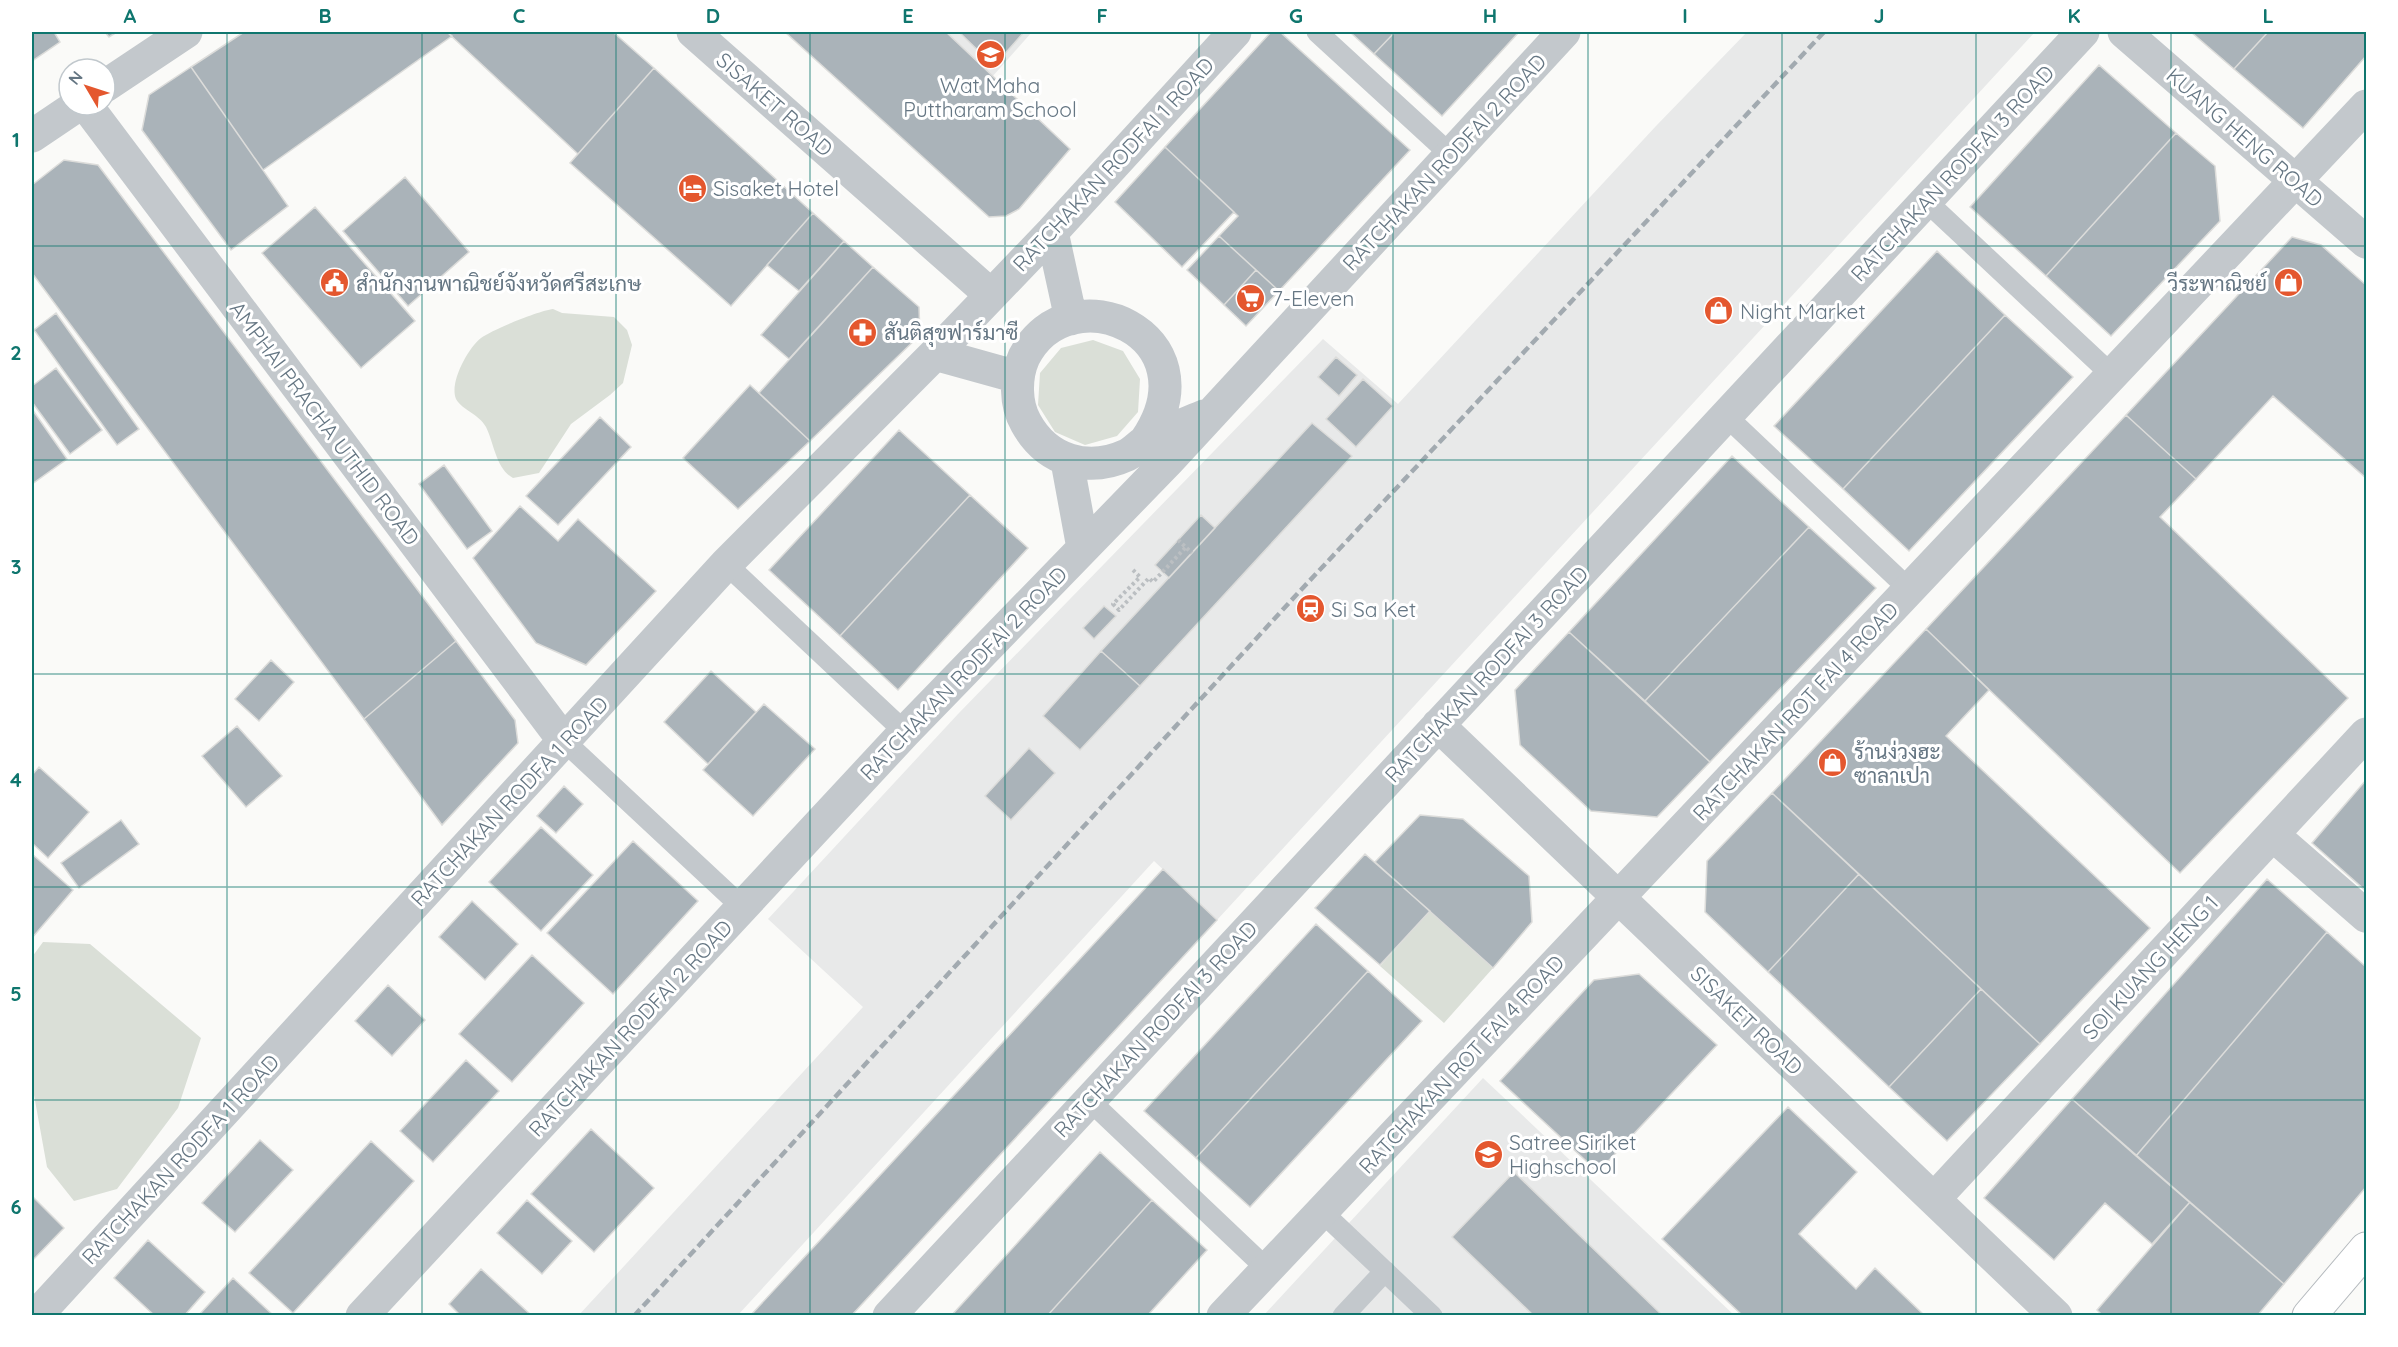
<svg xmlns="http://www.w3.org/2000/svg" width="2398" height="1347" font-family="Quicksand,Sarabun,sans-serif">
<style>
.built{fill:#e8e9e9}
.green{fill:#dadfd7}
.building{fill:#aab3b9;stroke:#dcdcda;stroke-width:1.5}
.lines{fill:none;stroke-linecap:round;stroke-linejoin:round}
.primary-casing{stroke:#b5babe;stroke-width:35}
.path{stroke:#bbbfc2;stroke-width:4;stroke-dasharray:3 3;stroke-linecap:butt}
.lane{stroke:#c3c8cc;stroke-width:21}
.street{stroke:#c3c8cc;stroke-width:33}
.primary{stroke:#fff;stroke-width:33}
.rail{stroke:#a2aab0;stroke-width:4.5;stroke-dasharray:9 4.5;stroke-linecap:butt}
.grid{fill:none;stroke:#0f766e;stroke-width:1.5;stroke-opacity:0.55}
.labels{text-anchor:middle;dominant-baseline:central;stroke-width:6;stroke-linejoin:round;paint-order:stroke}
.poi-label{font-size:21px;fill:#657683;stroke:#fff;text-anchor:start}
.street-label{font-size:21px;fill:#657683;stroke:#fff}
.neatline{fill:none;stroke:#0f766e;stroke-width:2}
.grid-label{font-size:20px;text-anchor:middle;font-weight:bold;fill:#0f766e}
</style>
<rect width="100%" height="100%" fill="#fafaf8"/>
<path class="built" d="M946 32H1032L992 77Z
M1747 32H2035L1217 920 1154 861 738 1315 578 1316 863 1007 768 919 958 714 1323 339 1398 404 1656 126Z
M1483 1078 1734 1315 1263 1316Z"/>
<path class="green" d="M553 309 562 313 614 317 627 330 632 345 623 383 610 395 571 424 539 473 513 478C496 469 494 443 486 427 479 414 462 410 456 399 449 383 468 348 481 338 493 329 539 311 553 309Z
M1093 340 1123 351 1140 379 1138 412 1117 436 1085 445 1055 432 1038 405 1040 373 1061 348Z
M1430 911 1493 968 1444 1023 1380 966Z
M43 942 90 944 201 1038 178 1108 117 1189 74 1201 47 1167 34 1095 32 1093V957Z"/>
<path class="building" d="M32 32H54L60 42 32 61Z
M105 32H117L109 37Z
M244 32H447L452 36 263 170 191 67Z
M447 32H613L654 68 578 154Z
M785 32H946L1070 149 1019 209 1006 216 989 217Z
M959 32H1024L994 66Z
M1271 32H1280L1410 150 1279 291 1219 236 1238 216 1165 147Z
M1350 32H1395L1374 54Z
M1395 32H1519L1442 116 1374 54Z
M2191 32H2268L2234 69Z
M2268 32H2366V56L2303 128 2234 69Z
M2099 65 2176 133 2046 276 1970 207Z
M191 67 288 206 231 250 142 130 149 95Z
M654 68 813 213 731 306 570 163Z
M2176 133 2215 166 2220 221 2111 336 2046 276Z
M1165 147 1234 212 1182 267 1115 202Z
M64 160 98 165 456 641 364 719 32 273V185Z
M405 177 469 252 408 306 343 231Z
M315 207 415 321 361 368 262 253Z
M813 213 844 241 799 291 767 265Z
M1219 236 1256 270 1224 305 1187 270Z
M2292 237 2321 245 2366 285V478L2273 396 2196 479 2126 415Z
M844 241 873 267 789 359 761 335Z
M1937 251 2005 315 1843 489 1774 426Z
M873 267 919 307 920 335 810 441 759 393Z
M1256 270 1279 291 1246 326 1224 305Z
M56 313 139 429 117 445 34 330Z
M2005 315 2073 377 1909 551 1843 489Z
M1336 357 1357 375 1339 396 1318 377Z
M56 368 102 430 70 454 32 402V386Z
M1363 379 1393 406 1356 447 1326 419Z
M750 385 810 441 738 509 683 458Z
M34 412 67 459 32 484V413Z
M2126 415 2196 479 2160 517 2348 698 2180 873 1926 629Z
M600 417 631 447 558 525 526 496Z
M1312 423 1352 456 1140 686 1101 651Z
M899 430 970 495 840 636 769 570Z
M1732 456 1809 527 1645 701 1569 632Z
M444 465 492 531 467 549 419 484Z
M970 495 1028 548 898 690 840 636Z
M520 506 558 541 578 519 656 591 586 665 536 643 473 558Z
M1201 515 1215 528 1169 578 1155 565Z
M1809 527 1876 588 1710 762 1645 701Z
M1104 606 1116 616 1094 639 1083 628Z
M1926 629 1989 690 1946 736 2150 928 2040 1044 1772 793Z
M1569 632 1710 762 1657 817 1591 811 1520 745 1515 690Z
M456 641 515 720 518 743 442 825 364 719Z
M1101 651 1140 686 1080 750 1043 716Z
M271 660 294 682 259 721 235 699Z
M711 671 756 712 708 764 664 722Z
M764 704 815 749 753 816 703 770Z
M237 726 282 776 246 807 202 756Z
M1029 748 1055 773 1011 820 985 796Z
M39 767 89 812 48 858 32 843V775Z
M2366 780V891L2312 843Z
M564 786 583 804 556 833 537 816Z
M1772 793 1859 874 1768 972 1705 912 1707 861Z
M1420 815 1463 819 1529 876 1532 922 1493 968 1375 862Z
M121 820 139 844 79 888 61 863Z
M541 827 593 875 541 931 489 882Z
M633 841 698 901 613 994 547 933Z
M32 854 73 890 32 938Z
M1365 854 1430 911 1380 965 1315 908Z
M1163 869 1217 920 851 1316H750Z
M1859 874 1981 989 1889 1087 1768 972Z
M2267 879 2327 932 2136 1156 2072 1099Z
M472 901 518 944 485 980 439 937Z
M1316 924 1368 971 1196 1158 1144 1111Z
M2327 932 2366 967V1187L2284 1284 2136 1156Z
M532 955 584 1003 512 1082 459 1034Z
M1368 971 1422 1021 1250 1207 1196 1158Z
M1639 974 1717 1045 1598 1172 1500 1081 1594 980Z
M388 985 425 1020 392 1056 355 1021Z
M1981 989 2040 1044 1947 1141 1889 1087Z
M466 1060 499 1091 433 1162 400 1131Z
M2072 1099 2190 1202 2152 1244 2105 1203 2054 1260 1984 1198Z
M1788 1107 1857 1172 1799 1234 1856 1289 1875 1268 1925 1316H1743L1662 1239Z
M591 1129 654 1188 594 1252 531 1194Z
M260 1140 293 1170 235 1232 202 1203Z
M371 1141 414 1181 293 1313 249 1273Z
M1100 1152 1152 1200 1047 1316H951Z
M1514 1172 1663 1316H1534L1452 1237Z
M32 1196 64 1228 32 1261Z
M527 1200 572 1241 542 1274 497 1233Z
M1152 1200 1207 1250 1147 1316H1047Z
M2190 1202 2284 1284 2257 1316H2103L2097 1310Z
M148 1240 205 1292 184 1316H155L114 1278Z
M481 1269 532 1316H461L449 1304Z
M233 1278 274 1316H198Z"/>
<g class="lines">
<defs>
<path id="primary" d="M2309 1316 2366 1249"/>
</defs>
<use href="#primary" class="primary-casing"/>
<path class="path" d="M1178 540 1192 553
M1133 570 1140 577 1113 604 1119 610 1149 578 1153 582 1186 547"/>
<path class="lane" d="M1317 32 1451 155
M1926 201 2112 375
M1725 415 1910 590
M726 564 905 732
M564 741 742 907
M1089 1100 1267 1269
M1321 1211 1432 1316
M1343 1316 1385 1271"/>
<path class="street" d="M693 32 991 295
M2124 32 2366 242
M105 86 186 32
M86 105 564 741
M32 136 78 105
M1052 232 1071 319
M935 354 1018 377
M1146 440C1217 335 1069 269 1024 357 1015 377 1015 404 1026 423 1047 461 1088 473 1127 455 1135 451 1141 443 1149 439 1167 431 1185 424 1204 416
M1067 461 1083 548
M1438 725 2056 1316
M2273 835 2366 916
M1934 1199 2366 734
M36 1316 726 564 935 354 1052 232 1235 32
M362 1316 905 732 1168 461 1564 32
M889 1316 2083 32
M1223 1316 2366 106"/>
<use href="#primary" class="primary"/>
<path class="rail" d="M634 1316 1299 592 1824 32"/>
</g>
<path class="grid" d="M227 32V1316M422 32V1316M616 32V1316M810 32V1316M1005 32V1316M1199 32V1316M1393 32V1316M1588 32V1316M1782 32V1316M1976 32V1316M2171 32V1316M32 246H2366M32 460H2366M32 674H2366M32 887H2366M32 1100H2366"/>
<defs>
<symbol id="school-disc" viewBox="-11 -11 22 22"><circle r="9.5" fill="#e4572e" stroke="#fff"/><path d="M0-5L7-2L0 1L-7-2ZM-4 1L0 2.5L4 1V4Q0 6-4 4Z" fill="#fff"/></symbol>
<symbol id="hotel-disc" viewBox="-11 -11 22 22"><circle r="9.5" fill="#e4572e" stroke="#fff"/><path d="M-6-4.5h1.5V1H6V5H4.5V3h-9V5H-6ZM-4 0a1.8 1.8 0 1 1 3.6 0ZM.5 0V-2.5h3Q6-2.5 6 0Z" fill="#fff"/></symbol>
<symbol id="civic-disc" viewBox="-11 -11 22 22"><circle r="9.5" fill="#e4572e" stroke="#fff"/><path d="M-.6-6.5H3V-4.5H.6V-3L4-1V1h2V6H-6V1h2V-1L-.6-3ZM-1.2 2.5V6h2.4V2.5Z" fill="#fff"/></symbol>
<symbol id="shop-disc" viewBox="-11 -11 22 22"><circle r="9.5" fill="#e4572e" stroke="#fff"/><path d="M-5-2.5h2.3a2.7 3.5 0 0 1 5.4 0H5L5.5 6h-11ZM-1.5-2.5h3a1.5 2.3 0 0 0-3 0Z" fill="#fff"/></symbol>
<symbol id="supermarket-disc" viewBox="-11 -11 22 22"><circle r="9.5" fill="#e4572e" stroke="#fff"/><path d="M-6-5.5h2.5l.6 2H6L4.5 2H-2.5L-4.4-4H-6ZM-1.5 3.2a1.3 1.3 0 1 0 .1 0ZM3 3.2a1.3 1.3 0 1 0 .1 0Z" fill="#fff"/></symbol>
<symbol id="pharmacy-disc" viewBox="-11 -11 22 22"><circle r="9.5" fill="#e4572e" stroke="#fff"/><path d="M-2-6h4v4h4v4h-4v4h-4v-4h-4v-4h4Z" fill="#fff"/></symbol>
<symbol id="station-disc" viewBox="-11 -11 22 22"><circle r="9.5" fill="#e4572e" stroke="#fff"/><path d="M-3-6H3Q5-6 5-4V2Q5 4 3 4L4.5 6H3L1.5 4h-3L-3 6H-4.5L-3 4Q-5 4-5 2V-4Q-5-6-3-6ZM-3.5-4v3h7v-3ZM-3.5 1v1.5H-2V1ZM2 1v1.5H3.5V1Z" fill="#fff"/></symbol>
</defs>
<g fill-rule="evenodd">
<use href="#school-disc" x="974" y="38" width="33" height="33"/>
<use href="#hotel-disc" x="676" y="172" width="33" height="33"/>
<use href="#civic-disc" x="318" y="266" width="33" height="33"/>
<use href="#shop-disc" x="2272" y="266" width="33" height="33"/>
<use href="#supermarket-disc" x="1234" y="282" width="33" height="33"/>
<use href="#shop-disc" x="1702" y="294" width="33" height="33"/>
<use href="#pharmacy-disc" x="846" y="316" width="33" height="33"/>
<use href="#station-disc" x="1294" y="592" width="33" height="33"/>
<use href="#shop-disc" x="1816" y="746" width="33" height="33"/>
<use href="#school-disc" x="1472" y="1138" width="33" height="33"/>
</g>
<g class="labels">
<g class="poi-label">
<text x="990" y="85" text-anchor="middle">Wat Maha<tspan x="990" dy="24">Puttharam School</tspan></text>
<text x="713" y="188">Sisaket Hotel</text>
<text x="356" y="283">สำนักงานพาณิชย์จังหวัดศรีสะเกษ</text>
<text x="2267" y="283" text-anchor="end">วีระพาณิชย์</text>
<text x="1272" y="298">7-Eleven</text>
<text x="1740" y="311">Night Market</text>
<text x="884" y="332">สันติสุขฟาร์มาซี</text>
<text x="1331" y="609">Si Sa Ket</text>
<text x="1854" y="751">ร้านง่วงฮะ<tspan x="1854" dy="24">ซาลาเปา</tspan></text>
<text x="1509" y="1142">Satree Siriket<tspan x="1509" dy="24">Highschool</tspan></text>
</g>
<g class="street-label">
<text transform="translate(775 104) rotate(41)">SISAKET ROAD</text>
<text transform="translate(2245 137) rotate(41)">KUANG HENG ROAD</text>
<text transform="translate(1444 162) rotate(-47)">RATCHAKAN RODFAI 2 ROAD</text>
<text transform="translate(1113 164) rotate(-47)">RATCHAKAN RODFAI 1 ROAD</text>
<text transform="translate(1952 173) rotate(-47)">RATCHAKAN RODFAI 3 ROAD</text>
<text transform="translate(325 423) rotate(53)">AMPHAI PRACHA UTHID ROAD</text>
<text transform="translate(963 673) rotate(-46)">RATCHAKAN RODFAI 2 ROAD</text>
<text transform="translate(1486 674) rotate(-47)">RATCHAKAN RODFAI 3 ROAD</text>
<text transform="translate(1795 711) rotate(-47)">RATCHAKAN ROT FAI 4 ROAD</text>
<text transform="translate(509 801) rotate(-47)">RATCHAKAN RODFA 1 ROAD</text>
<text transform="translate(2150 967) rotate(-47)">SOI KUANG HENG 1</text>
<text transform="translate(1747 1020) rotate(44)">SISAKET ROAD</text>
<text transform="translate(630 1028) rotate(-47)">RATCHAKAN RODFAI 2 ROAD</text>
<text transform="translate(1155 1029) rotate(-47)">RATCHAKAN RODFAI 3 ROAD</text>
<text transform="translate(1461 1064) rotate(-47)">RATCHAKAN ROT FAI 4 ROAD</text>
<text transform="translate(180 1159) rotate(-47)">RATCHAKAN RODFA 1 ROAD</text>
</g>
</g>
<rect width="2398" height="1347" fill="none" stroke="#ffffff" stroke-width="66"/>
<g transform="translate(87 87) rotate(309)"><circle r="28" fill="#ffffff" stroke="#c1c8cd" stroke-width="1.5"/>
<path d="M0-4.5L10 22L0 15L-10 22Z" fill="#e4572e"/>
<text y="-9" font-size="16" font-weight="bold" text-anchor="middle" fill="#657683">N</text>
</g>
<rect x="33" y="33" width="2332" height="1281" class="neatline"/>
<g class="grid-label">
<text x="130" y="23">A</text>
<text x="325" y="23">B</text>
<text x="519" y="23">C</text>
<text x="713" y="23">D</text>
<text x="908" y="23">E</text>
<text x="1102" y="23">F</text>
<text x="1296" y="23">G</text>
<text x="1490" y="23">H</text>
<text x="1685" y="23">I</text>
<text x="1879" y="23">J</text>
<text x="2074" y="23">K</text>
<text x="2268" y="23">L</text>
<text x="16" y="147">1</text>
<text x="16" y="360">2</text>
<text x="16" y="574">3</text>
<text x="16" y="787">4</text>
<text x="16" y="1001">5</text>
<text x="16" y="1214">6</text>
</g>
</svg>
